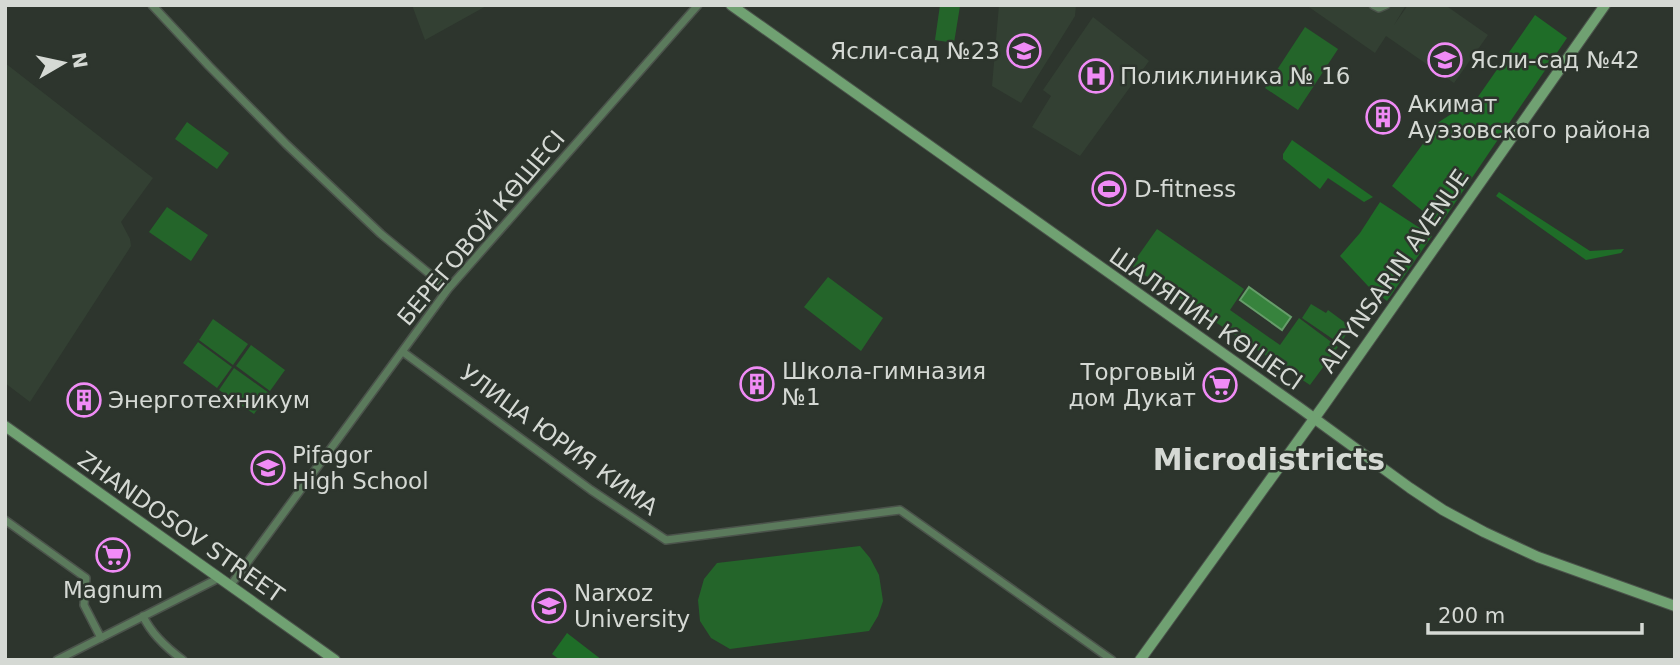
<svg xmlns="http://www.w3.org/2000/svg" width="1680" height="665" font-family="'DejaVu Sans',sans-serif">
<style>
.built{fill:#334033}
.green{fill:#24652a}
.forest{fill:#1f6d28}
.water{fill:#37833d;stroke:#669d6a;stroke-width:2}
.lines{fill:none;stroke-linecap:round;stroke-linejoin:round}
.minor-casing{stroke:#4b534b;stroke-width:10}
.secondary-casing{stroke:#4b534b;stroke-width:12}
.minor{stroke:#5b7a5c;stroke-width:7}
.secondary{stroke:#70a172;stroke-width:10}
.labels{text-anchor:middle;dominant-baseline:central;stroke-width:5;stroke-linejoin:round;paint-order:stroke}
.poi-label{font-size:23px;fill:#d5d9d4;stroke:#2d352d;text-anchor:start}
.street-label{font-size:23px;fill:#d5d9d4;stroke:#2d352d}
.district-label{font-size:30px;font-weight:bold;fill:#d5d9d4;stroke:#2d352d}
</style>
<rect width="100%" height="100%" fill="#2d352d"/>
<path class="built" d="M412 5H488L425 40Z
M999 5H1076L1075 16 1021 103 992 86Z
M1306 5H1406L1394 25 1408 5H1445L1488 35 1454 83 1386 36 1375 53Z
M1093 17 1149 61 1080 156 1032 127 1051 96 1043 90Z
M5 63 153 178 121 222 130 239 131 246 30 402 5 383Z"/>
<path class="green" d="M940 5 960 6 954 43 935 40Z
M1305 27 1338 49 1298 110 1265 88Z
M187 122 229 153 217 169 175 139Z
M167 207 208 235 191 261 149 232Z
M1157 229 1244 289 1230 310 1280 345 1299 318 1338 347 1310 385 1131 266Z
M828 277 883 318 861 351 804 307Z
M1311 304 1326 313 1328 310 1351 327 1340 344 1302 318Z
M213 319 248 344 233 365 199 340Z
M198 342 232 367 217 388 183 363Z
M251 345 285 370 270 391 236 366Z
M234 368 269 393 254 414 219 390Z
M860 546 870 558 879 575 883 601 878 616 869 631 730 649 711 638 700 621 698 600 704 579 717 563Z"/>
<path class="forest" d="M1535 15 1567 38 1440 225 1392 186 1439 122 1459 109 1466 114Z
M1292 140 1373 197 1364 202 1328 178 1320 189 1283 159V154Z
M1499 192 1590 251 1624 249 1621 253 1586 260 1496 196Z
M1380 202 1432 236 1387 301 1368 286 1340 256 1360 233Z
M567 633 602 660H560L552 654Z"/>
<path class="water" d="M1249 287 1291 317 1282 330 1240 300Z"/>
<g class="lines">
<defs>
<path id="minor" d="M152 5 209 66 286 144 381 234 448 289
M1373 5 1379 8 1386 5
M403 352 591 490 666 540 900 510 1112 660
M5 520 86 578 84 605 101 638
M230 586 448 289 698 5
M143 616C151 633 168 649 183 660
M57 660 219 578"/>
<path id="secondary" d="M731 5 1300 408 1410 488 1443 510 1484 532 1538 557 1675 606
M5 426 335 660
M1140 660 1324 405 1605 5"/>
</defs>
<use href="#minor" class="minor-casing"/>
<use href="#secondary" class="secondary-casing"/>
<use href="#minor" class="minor"/>
<use href="#secondary" class="secondary"/>
</g>
<defs>
<symbol id="school-ring" viewBox="-11 -11 22 22"><circle r="9.5" fill="#2d352d" stroke="#f08bf6" stroke-width="1.5"/><path d="M0-5L7-2L0 1L-7-2ZM-4 1L0 2.5L4 1V4Q0 6-4 4Z" fill="#f08bf6"/></symbol>
<symbol id="hospital-ring" viewBox="-11 -11 22 22"><circle r="9.5" fill="#2d352d" stroke="#f08bf6" stroke-width="1.5"/><path d="M-5-5h3v3.5h4V-5h3V5h-3V1.5h-4V5h-3Z" fill="#f08bf6"/></symbol>
<symbol id="building-ring" viewBox="-11 -11 22 22"><circle r="9.5" fill="#2d352d" stroke="#f08bf6" stroke-width="1.5"/><path d="M-4-6H4V6H1V3H-1V6H-4ZM-2.5-4.3h1.7v1.8h-1.7ZM.8-4.3h1.7v1.8H.8ZM-2.5-1h1.7V.8h-1.7ZM.8-1h1.7V.8H.8Z" fill="#f08bf6"/></symbol>
<symbol id="stadium-ring" viewBox="-11 -11 22 22"><circle r="9.5" fill="#2d352d" stroke="#f08bf6" stroke-width="1.5"/><path d="M0-5a6.5 5 0 1 0 0 10a6.5 5 0 1 0 0-10ZM-3.5-1.8h7v3.6h-7Z" fill="#f08bf6"/></symbol>
<symbol id="supermarket-ring" viewBox="-11 -11 22 22"><circle r="9.5" fill="#2d352d" stroke="#f08bf6" stroke-width="1.5"/><path d="M-6-5.5h2.5l.6 2H6L4.5 2H-2.5L-4.4-4H-6ZM-1.5 3.2a1.3 1.3 0 1 0 .1 0ZM3 3.2a1.3 1.3 0 1 0 .1 0Z" fill="#f08bf6"/></symbol>
<symbol id="university-ring" viewBox="-11 -11 22 22"><circle r="9.5" fill="#2d352d" stroke="#f08bf6" stroke-width="1.5"/><path d="M0-5L7-2L0 1L-7-2ZM-4 1L0 2.5L4 1V4Q0 6-4 4Z" fill="#f08bf6"/></symbol>
</defs>
<g fill-rule="evenodd">
<use href="#school-ring" x="1005" y="32" width="38" height="38"/>
<use href="#school-ring" x="1426" y="41" width="38" height="38"/>
<use href="#hospital-ring" x="1077" y="57" width="38" height="38"/>
<use href="#building-ring" x="1364" y="98" width="38" height="38"/>
<use href="#stadium-ring" x="1090" y="170" width="38" height="38"/>
<use href="#building-ring" x="738" y="365" width="38" height="38"/>
<use href="#supermarket-ring" x="1201" y="366" width="38" height="38"/>
<use href="#building-ring" x="65" y="381" width="38" height="38"/>
<use href="#school-ring" x="249" y="449" width="38" height="38"/>
<use href="#supermarket-ring" x="94" y="536" width="38" height="38"/>
<use href="#university-ring" x="530" y="587" width="38" height="38"/>
</g>
<g class="labels">
<g class="poi-label">
<text x="1000" y="51" text-anchor="end">Ясли-сад №23</text>
<text x="1470" y="60">Ясли-сад №42</text>
<text x="1120" y="76">Поликлиника № 16</text>
<text x="1408" y="104">Акимат<tspan x="1408" dy="26">Ауэзовского района</tspan></text>
<text x="1134" y="189">D-fitness</text>
<text x="782" y="371">Школа-гимназия<tspan x="782" dy="26">№1</tspan></text>
<text x="1196" y="372" text-anchor="end">Торговый<tspan x="1196" dy="26">дом Дукат</tspan></text>
<text x="108" y="400">Энерготехникум</text>
<text x="292" y="455">Pifagor<tspan x="292" dy="26">High School</tspan></text>
<text x="113" y="590" text-anchor="middle">Magnum</text>
<text x="574" y="593">Narxoz<tspan x="574" dy="26">University</tspan></text>
</g>
<g class="street-label">
<text transform="translate(481 228) rotate(-50)">БЕРЕГОВОЙ КӨШЕСІ</text>
<text transform="translate(1394 271) rotate(-55)">ALTYNSARIN AVENUE</text>
<text transform="translate(1206 319) rotate(35)">ШАЛЯПИН КӨШЕСІ</text>
<text transform="translate(559 440) rotate(36)">УЛИЦА ЮРИЯ КИМА</text>
<text transform="translate(181 527) rotate(35)">ZHANDOSOV STREET</text>
</g>
<g class="district-label">
<text x="1269" y="459">Microdistricts</text>
</g>
</g>
<rect width="1680" height="665" fill="none" stroke="#d5d9d4" stroke-width="14"/>
<g transform="translate(63 63) rotate(81)" stroke="#2d352d" stroke-width="5" paint-order="stroke">
<path d="M0-5L12 26L0 18L-12 26Z" fill="#d5d9d4"/>
<text y="-10" font-size="19" font-weight="bold" text-anchor="middle" fill="#d5d9d4">N</text>
</g>
<path d="M1428 623v10h214v-10" fill="none" stroke="#d5d9d4" stroke-width="3.5"/>
<text x="1438" y="623" font-size="21" fill="#d5d9d4" stroke="#2d352d" stroke-width="5" paint-order="stroke">200 m</text>
</svg>
